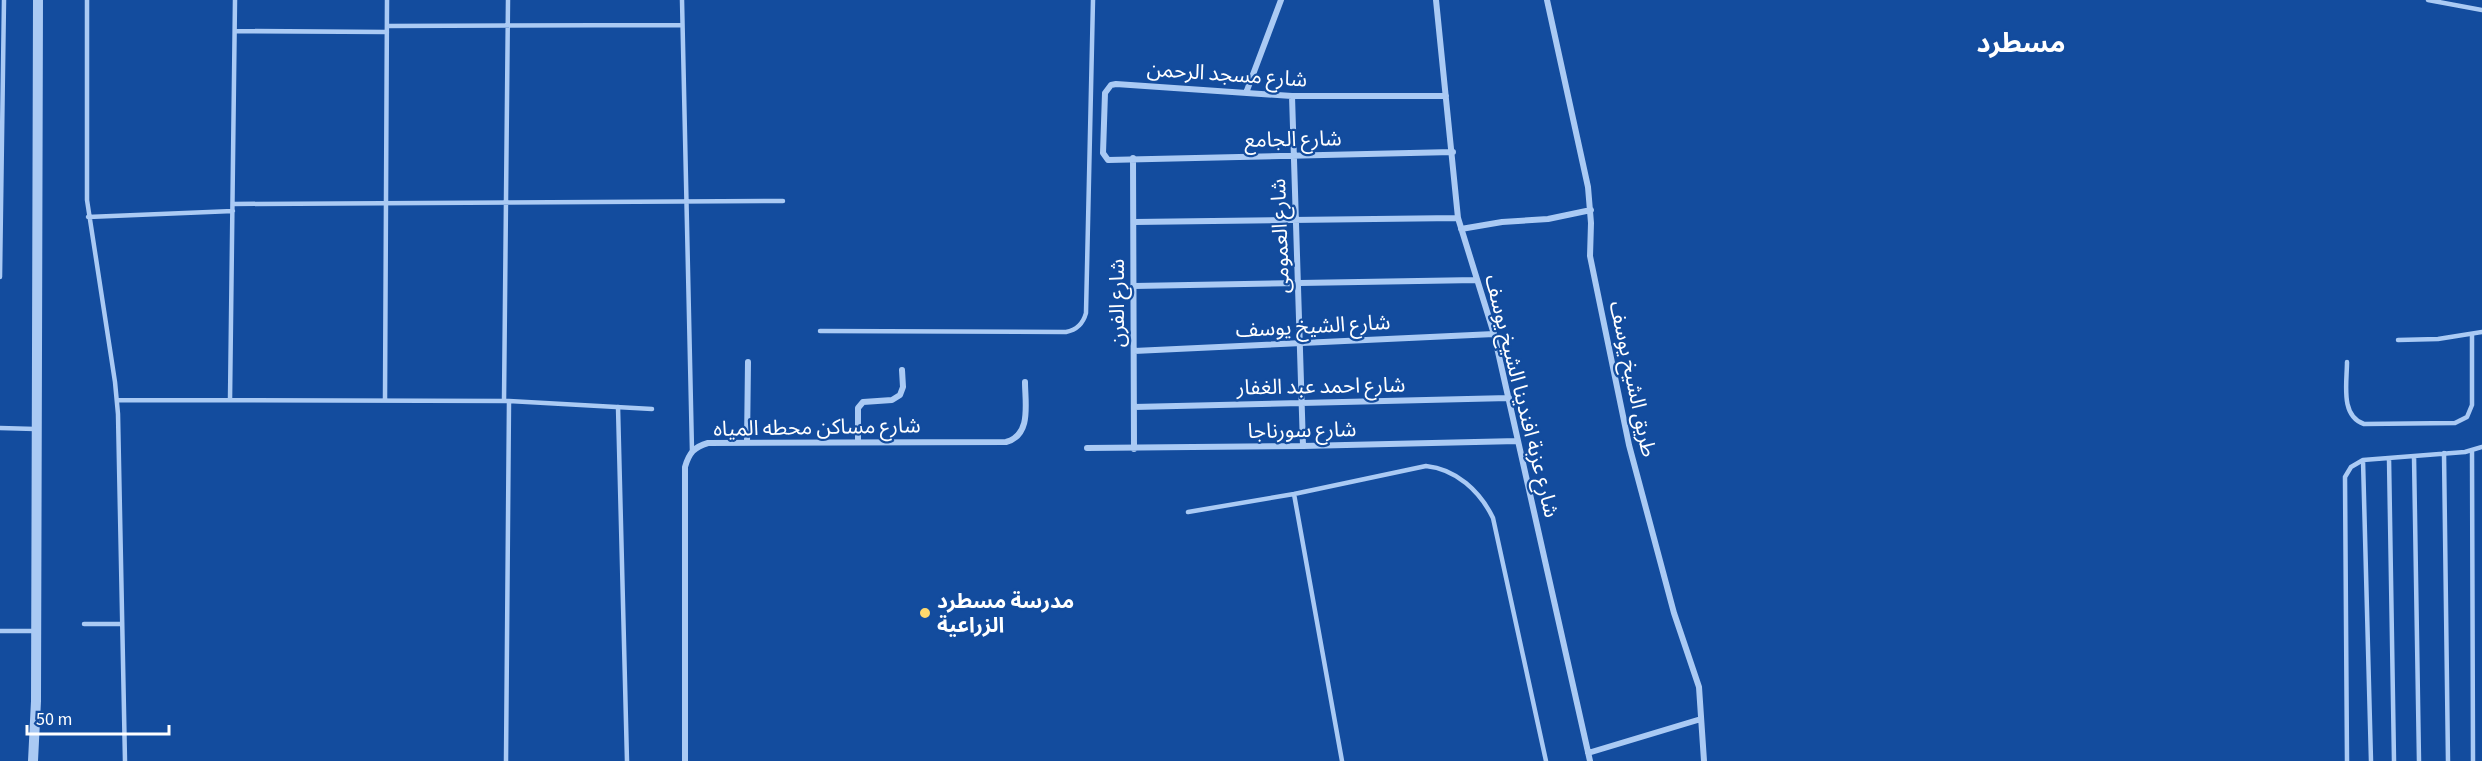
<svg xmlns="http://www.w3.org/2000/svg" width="2482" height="761" font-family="'Source Sans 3','Noto Sans Arabic',sans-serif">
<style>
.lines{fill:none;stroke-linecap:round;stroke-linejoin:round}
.service{stroke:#aacaf4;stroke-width:4.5}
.minor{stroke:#aacaf4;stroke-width:6}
.tertiary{stroke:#aacaf4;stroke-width:10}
.poi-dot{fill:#ffd96d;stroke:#134c9e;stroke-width:2}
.labels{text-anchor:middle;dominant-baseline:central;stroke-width:4.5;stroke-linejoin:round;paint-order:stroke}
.street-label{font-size:21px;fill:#fff;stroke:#134c9e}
.poi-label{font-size:21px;font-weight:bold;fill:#fff;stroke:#134c9e;text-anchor:start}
.district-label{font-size:27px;font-weight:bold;fill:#fff;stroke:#134c9e}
</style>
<rect width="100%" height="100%" fill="#134c9e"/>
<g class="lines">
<path class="service" d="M87 0V200L115 382 118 414 125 761
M682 0 692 451
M2428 0 2482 10
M387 26 682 25
M235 31 387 32
M233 204 783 201
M88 217 233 211
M0 277 4 0
M820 331 1066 332C1077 330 1083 324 1086 313L1093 0
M2398 340 2438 339 2482 332
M2347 362C2347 383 2340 416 2364 424L2455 423 2467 417 2472 405V334
M117 400 509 401 652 409
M230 400 235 0
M385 400 387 0
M504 401 508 0
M618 407 627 761
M0 428 35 429
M2472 451 2473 761
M2444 453 2448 761
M2414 456 2419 761
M2389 458 2394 761
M2363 460 2371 761
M1294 494 1342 761
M1188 512 1294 494 1426 466C1456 469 1480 491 1493 518L1546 761
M84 624H122
M0 631H36
M506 761 509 401
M2347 761 2345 477 2351 467 2363 460 2465 452 2482 447"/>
<path class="minor" d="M1436 0 1458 218 1494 334 1590 761
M1547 0 1588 187 1591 223 1590 256 1629 445 1674 613 1699 687 1704 761
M1246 93 1281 0
M1292 96 1303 446
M1446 96H1292L1116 84 1111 85 1105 93 1103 153 1108 160 1453 152
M1133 158 1134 449
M1134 222 1458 218
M1461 229 1502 222 1548 219 1591 210
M1134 286 1477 280
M1134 351 1494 334
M1134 407 1509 398
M858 442V408L863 402 892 400 900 395 903 387 902 370
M747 443 748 362
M1087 448 1303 446 1518 441
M1588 753 1701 719
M685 761V467C689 453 694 447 708 443L1006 442C1032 435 1025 403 1025 382"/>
<path class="tertiary" d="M33 761 36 701 38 0"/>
</g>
<circle class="poi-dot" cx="925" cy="613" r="6"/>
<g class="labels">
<g class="street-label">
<text transform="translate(1227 74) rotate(4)">شارع مسجد الرحمن</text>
<text transform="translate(1293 139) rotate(-1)">شارع الجامع</text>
<text transform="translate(1280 236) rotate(-92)">شارع العمومى</text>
<text transform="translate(1117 303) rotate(-90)">شارع الفرن</text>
<text transform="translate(1313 326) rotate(-3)">شارع الشيخ يوسف</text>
<text transform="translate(1633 379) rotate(78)">طريق الشيخ يوسف</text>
<text transform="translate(1321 386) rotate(-1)">شارع احمد عبد الغفار</text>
<text transform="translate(1522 396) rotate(76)">شارع عزبة افندينا الشيخ يوسف</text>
<text transform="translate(817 427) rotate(-1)">شارع مساكن محطه المياه</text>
<text transform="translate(1302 430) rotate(-1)">شارع سورناجا</text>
</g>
<g class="poi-label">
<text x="937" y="601">مدرسة مسطرد<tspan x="937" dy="24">الزراعية</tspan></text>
</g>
<g class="district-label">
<text x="2021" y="43">مسطرد</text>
</g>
</g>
<path d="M27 725v9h142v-9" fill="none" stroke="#ffffff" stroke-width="3"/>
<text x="36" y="725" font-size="18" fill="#ffffff" stroke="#134c9e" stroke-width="4.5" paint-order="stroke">50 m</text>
</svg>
